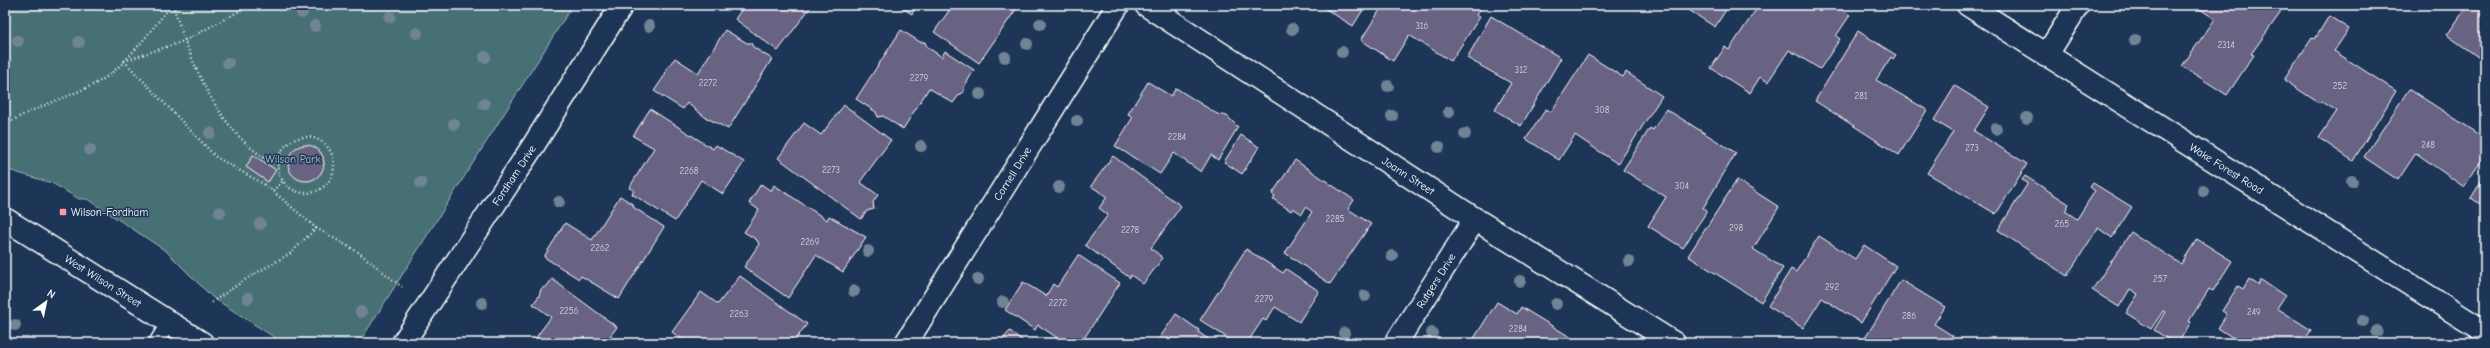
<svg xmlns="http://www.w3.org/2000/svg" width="2490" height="348" font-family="'Comic Neue',sans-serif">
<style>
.green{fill:#466f74;stroke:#a2b7ba}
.building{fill:#686482;stroke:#fff}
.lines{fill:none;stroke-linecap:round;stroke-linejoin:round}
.service-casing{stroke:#fff;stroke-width:17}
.minor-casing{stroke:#fff;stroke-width:25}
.tertiary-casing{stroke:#fff;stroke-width:25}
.path{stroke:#fff;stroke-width:2.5;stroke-dasharray:1 3;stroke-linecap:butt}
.service{stroke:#1d3557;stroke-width:14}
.minor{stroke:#1d3557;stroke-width:22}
.tertiary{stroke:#1d3557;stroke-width:22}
.tree{fill:#718495}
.poi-dot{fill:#ff9aa2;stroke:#1d3557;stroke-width:1.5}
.labels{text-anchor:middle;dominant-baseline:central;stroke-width:3;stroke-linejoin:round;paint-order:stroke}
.number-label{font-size:9px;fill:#d9d8e0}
.park-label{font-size:11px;fill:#b5c5c7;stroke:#1d3557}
.street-label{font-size:11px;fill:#fff;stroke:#1d3557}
.poi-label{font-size:11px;fill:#fff;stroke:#1d3557;text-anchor:start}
</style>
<rect width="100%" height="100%" fill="#1d3557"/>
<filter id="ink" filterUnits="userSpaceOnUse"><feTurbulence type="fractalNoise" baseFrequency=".025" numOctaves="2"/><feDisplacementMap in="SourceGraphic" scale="8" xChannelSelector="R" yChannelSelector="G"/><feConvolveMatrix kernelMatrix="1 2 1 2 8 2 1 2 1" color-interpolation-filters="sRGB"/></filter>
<g filter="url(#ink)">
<path class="green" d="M573 5 359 343H283L212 297 166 251 87 199H79L52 183 5 169 6 5Z"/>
<path class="building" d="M745 5H812L778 51 735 19Z
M897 5H911L915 9 912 14Z
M953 5H1019L979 63 934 32Z
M1326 5H1366L1353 26 1324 8Z
M1383 5H1483L1476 15 1480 17 1451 61 1409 35 1393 61 1361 40Z
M1681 5H1729L1715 27Z
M1759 5H1835L1850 15 1836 36 1840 39 1820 69 1789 50 1768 82 1760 77 1750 93 1711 68 1725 47 1729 50Z
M2194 5H2270L2281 12 2251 54 2254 55 2227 95 2182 66 2215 19Z
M2468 5H2485V62L2447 35Z
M1491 16 1561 58 1521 126 1495 110 1511 83 1467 58Z
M2329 16 2349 29 2334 51 2396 91 2353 161 2319 138 2337 111 2321 101 2319 103 2284 80 2312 38 2315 39Z
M725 30 747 43H751L753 47 772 59 728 129 705 117 687 103 683 109 654 91 665 75 666 69 675 58 698 73Z
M901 30 920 42H925L927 47 942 57 945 51 974 70 964 87V92L959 95 953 103 929 88 903 129 883 116 878 117 876 112 856 99Z
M1858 31 1896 55 1893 59 1891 57 1876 80 1927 110 1899 155 1815 101Z
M1588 55 1623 77 1626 72 1662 96 1618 164 1575 135 1559 160 1526 139 1546 109 1551 112Z
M1148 82 1171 96 1176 88 1217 114 1227 116 1238 127 1218 160 1211 155 1201 172 1174 153 1160 174 1115 146 1133 117 1128 114Z
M1955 86 1989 107 1974 131 2027 164 1996 214 1927 173 1953 132 1934 120Z
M2409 89 2485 138V155L2464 187 2416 153 2398 180 2364 157Z
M844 105 891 140 860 182 878 195 873 202 874 209 867 211 861 219 778 158 804 123 821 135Z
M650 109 713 149 716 145 744 162 723 194 701 180 675 221 632 194 634 190 629 188 654 148 633 136Z
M1666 109 1736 153 1703 208 1707 211 1683 248 1648 226 1666 197 1623 170 1650 128 1653 130Z
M1241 135 1259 147 1242 174 1224 162Z
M288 163a18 18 0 1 1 36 0a18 18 0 1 1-36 0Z
M253 155 276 170 268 182 246 167Z
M1113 156 1181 206 1151 248 1163 258 1143 284 1131 275 1130 278 1085 245 1108 215 1099 208 1107 197 1091 186Z
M1295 160 1354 200 1348 209 1371 224 1330 284 1285 253 1312 212 1306 207 1302 214 1293 208 1291 211 1273 199 1275 196 1272 194Z
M2485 175V207L2471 198Z
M2025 176 2069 204 2065 211 2077 219 2095 191 2090 187 2093 183 2132 207 2112 238 2098 228 2067 276 1998 230 2028 183 2022 180Z
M1737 180 1779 207 1753 249 1783 268 1761 302 1688 256Z
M761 184 771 191 774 185 827 220 829 216 866 237 843 272 816 255 788 298 744 267 759 244 757 240 744 232 759 210 749 203Z
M620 196 634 205 633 207 664 227 619 299 581 276 579 279 544 257 565 223 592 240Z
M2131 232 2181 264 2197 239 2232 261 2213 291 2209 289 2189 321 2191 322 2178 343H2174L2154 330 2165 312 2163 311 2151 329 2126 313 2138 294 2130 289 2119 307 2092 290Z
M1819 236 1855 259 1864 245 1896 266 1861 323 1822 298 1803 328 1768 306 1791 269 1796 272Z
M1246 249 1283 273 1286 269 1319 291 1299 322 1275 307 1266 321 1263 319 1247 343H1235L1200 320Z
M1078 255 1120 283 1081 343H1065L1038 325 1035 330 1005 310 1023 282 1046 296 1053 284 1057 287Z
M740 276 807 324 793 343H687L672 332 701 292 718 304Z
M552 279 617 327 605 343H532L551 317 533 304 539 296 541 289 547 286Z
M2249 279 2258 285 2261 280 2285 296 2277 308 2311 330 2303 343H2241L2218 328 2227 314 2222 311 2238 286 2243 289Z
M1901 280 1945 307 1934 324 1953 336 1948 343H1862Z
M1497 302 1517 314 1521 307 1580 343H1471Z
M1176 314 1199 330 1198 332 1214 343H1156Z
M1010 331 1026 343H997L1002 340Z
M5 336 16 343H5Z"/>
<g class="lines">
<defs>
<path id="service" d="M156 343 169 322"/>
<g id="minor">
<path id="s1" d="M1146 5 1475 219 1674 343"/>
<path id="s2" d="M1968 5 2485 332"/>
<path d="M2046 56 2078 5"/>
<path id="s3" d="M403 343 533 146 622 5"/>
<path id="s4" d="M906 343 1118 5"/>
<path id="s5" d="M1396 343 1475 219"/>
</g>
<g id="tertiary">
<path id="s6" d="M5 219 202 343"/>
</g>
</defs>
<use href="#service" class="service-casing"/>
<use href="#minor" class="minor-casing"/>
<use href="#tertiary" class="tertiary-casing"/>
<path class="path" d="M173 5C190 61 221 140 278 165
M124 61 216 157 267 186 316 228 291 253 246 279 211 303
M124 61 184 41 251 5
M5 125C35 106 69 98 100 81 126 66 152 28 172 5
M278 165a28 28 0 1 1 56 0a28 28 0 1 1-56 0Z
M273 191 283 181
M316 228 358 252 402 287"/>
<use href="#service" class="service"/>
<use href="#minor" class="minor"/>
<use href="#tertiary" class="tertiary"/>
</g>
<g class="tree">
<circle cx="302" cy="13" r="6"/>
<circle cx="390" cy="17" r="6"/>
<circle cx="1040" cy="24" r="6"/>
<circle cx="315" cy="26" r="6"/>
<circle cx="649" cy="26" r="6"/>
<circle cx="1292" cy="29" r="6"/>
<circle cx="417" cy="33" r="6"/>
<circle cx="2135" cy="40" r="6"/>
<circle cx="18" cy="41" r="6"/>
<circle cx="79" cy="42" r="6"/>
<circle cx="1027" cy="44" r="6"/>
<circle cx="1342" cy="52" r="6"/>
<circle cx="485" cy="57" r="6"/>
<circle cx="1005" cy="57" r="6"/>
<circle cx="228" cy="63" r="6"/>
<circle cx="1388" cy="86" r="6"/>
<circle cx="980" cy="94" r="6"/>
<circle cx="484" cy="104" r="6"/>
<circle cx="1449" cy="112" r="6"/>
<circle cx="1392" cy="116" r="6"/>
<circle cx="2027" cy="118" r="6"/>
<circle cx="1077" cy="121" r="6"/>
<circle cx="454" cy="124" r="6"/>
<circle cx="1996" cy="129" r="6"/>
<circle cx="210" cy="133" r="6"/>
<circle cx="1465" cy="134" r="6"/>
<circle cx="921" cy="146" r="6"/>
<circle cx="1439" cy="147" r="6"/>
<circle cx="90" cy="150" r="6"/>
<circle cx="2352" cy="181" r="6"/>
<circle cx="421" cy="183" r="6"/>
<circle cx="1059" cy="187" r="6"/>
<circle cx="2203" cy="191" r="6"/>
<circle cx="559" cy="202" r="6"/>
<circle cx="220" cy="212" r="6"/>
<circle cx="260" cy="224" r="6"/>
<circle cx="868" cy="251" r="6"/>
<circle cx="1392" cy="256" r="6"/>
<circle cx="1629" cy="261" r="6"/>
<circle cx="978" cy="279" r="6"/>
<circle cx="1520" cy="281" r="6"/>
<circle cx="854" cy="291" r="6"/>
<circle cx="1365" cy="296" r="6"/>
<circle cx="248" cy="298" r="6"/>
<circle cx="1003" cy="302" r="6"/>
<circle cx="482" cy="303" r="6"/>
<circle cx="1556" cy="304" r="6"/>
<circle cx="361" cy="312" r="6"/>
<circle cx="2363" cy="321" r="6"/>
<circle cx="15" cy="325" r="6"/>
<circle cx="2377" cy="331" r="6"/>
<circle cx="1344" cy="333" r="6"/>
<circle cx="1432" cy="333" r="6"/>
</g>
</g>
<rect class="poi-dot" x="59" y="208" width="8" height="8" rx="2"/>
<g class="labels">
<g class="number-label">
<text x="1422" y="26">316</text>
<text x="2226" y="45">2314</text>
<text x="1521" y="70">312</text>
<text x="919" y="78">2279</text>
<text x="708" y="83">2272</text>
<text x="2340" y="86">252</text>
<text x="1861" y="96">281</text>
<text x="1602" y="110">308</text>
<text x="1177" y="137">2284</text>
<text x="2428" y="145">248</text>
<text x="1972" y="148">273</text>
<text x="831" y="170">2273</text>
<text x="689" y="171">2268</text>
<text x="1682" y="186">304</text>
<text x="1335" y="219">2285</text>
<text x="2062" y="224">265</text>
<text x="1736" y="228">298</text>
<text x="1130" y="230">2278</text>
<text x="810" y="242">2269</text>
<text x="600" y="248">2262</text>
<text x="2160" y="279">257</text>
<text x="1832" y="287">292</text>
<text x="1264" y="299">2279</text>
<text x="1058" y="303">2272</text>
<text x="569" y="311">2256</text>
<text x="2254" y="312">249</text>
<text x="739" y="314">2263</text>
<text x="1909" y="316">286</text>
<text x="1518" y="329">2284</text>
</g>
<g class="park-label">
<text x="293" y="159">Wilson Park</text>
</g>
<g class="street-label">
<text stroke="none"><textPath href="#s2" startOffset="306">Wake Forest Road</textPath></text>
<text stroke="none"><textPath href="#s4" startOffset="200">Cornell Drive</textPath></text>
<text stroke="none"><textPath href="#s3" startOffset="201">Fordham Drive</textPath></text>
<text stroke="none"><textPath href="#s1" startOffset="313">Joann Street</textPath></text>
<text stroke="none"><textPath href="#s6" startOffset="116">West Wilson Street</textPath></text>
<text stroke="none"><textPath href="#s5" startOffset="74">Rutgers Drive</textPath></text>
</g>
<g class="poi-label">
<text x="71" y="212">Wilson-Fordham</text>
</g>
</g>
<rect width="2490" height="348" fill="none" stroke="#1d3557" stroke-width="20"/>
<rect x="10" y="10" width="2470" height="328" fill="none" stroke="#fff" stroke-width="1.5" filter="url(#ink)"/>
<g transform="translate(46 302) rotate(33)" stroke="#1d3557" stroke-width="3" paint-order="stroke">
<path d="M0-3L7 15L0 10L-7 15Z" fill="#ffffff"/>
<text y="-6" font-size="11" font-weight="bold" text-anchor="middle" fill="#ffffff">N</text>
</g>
</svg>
